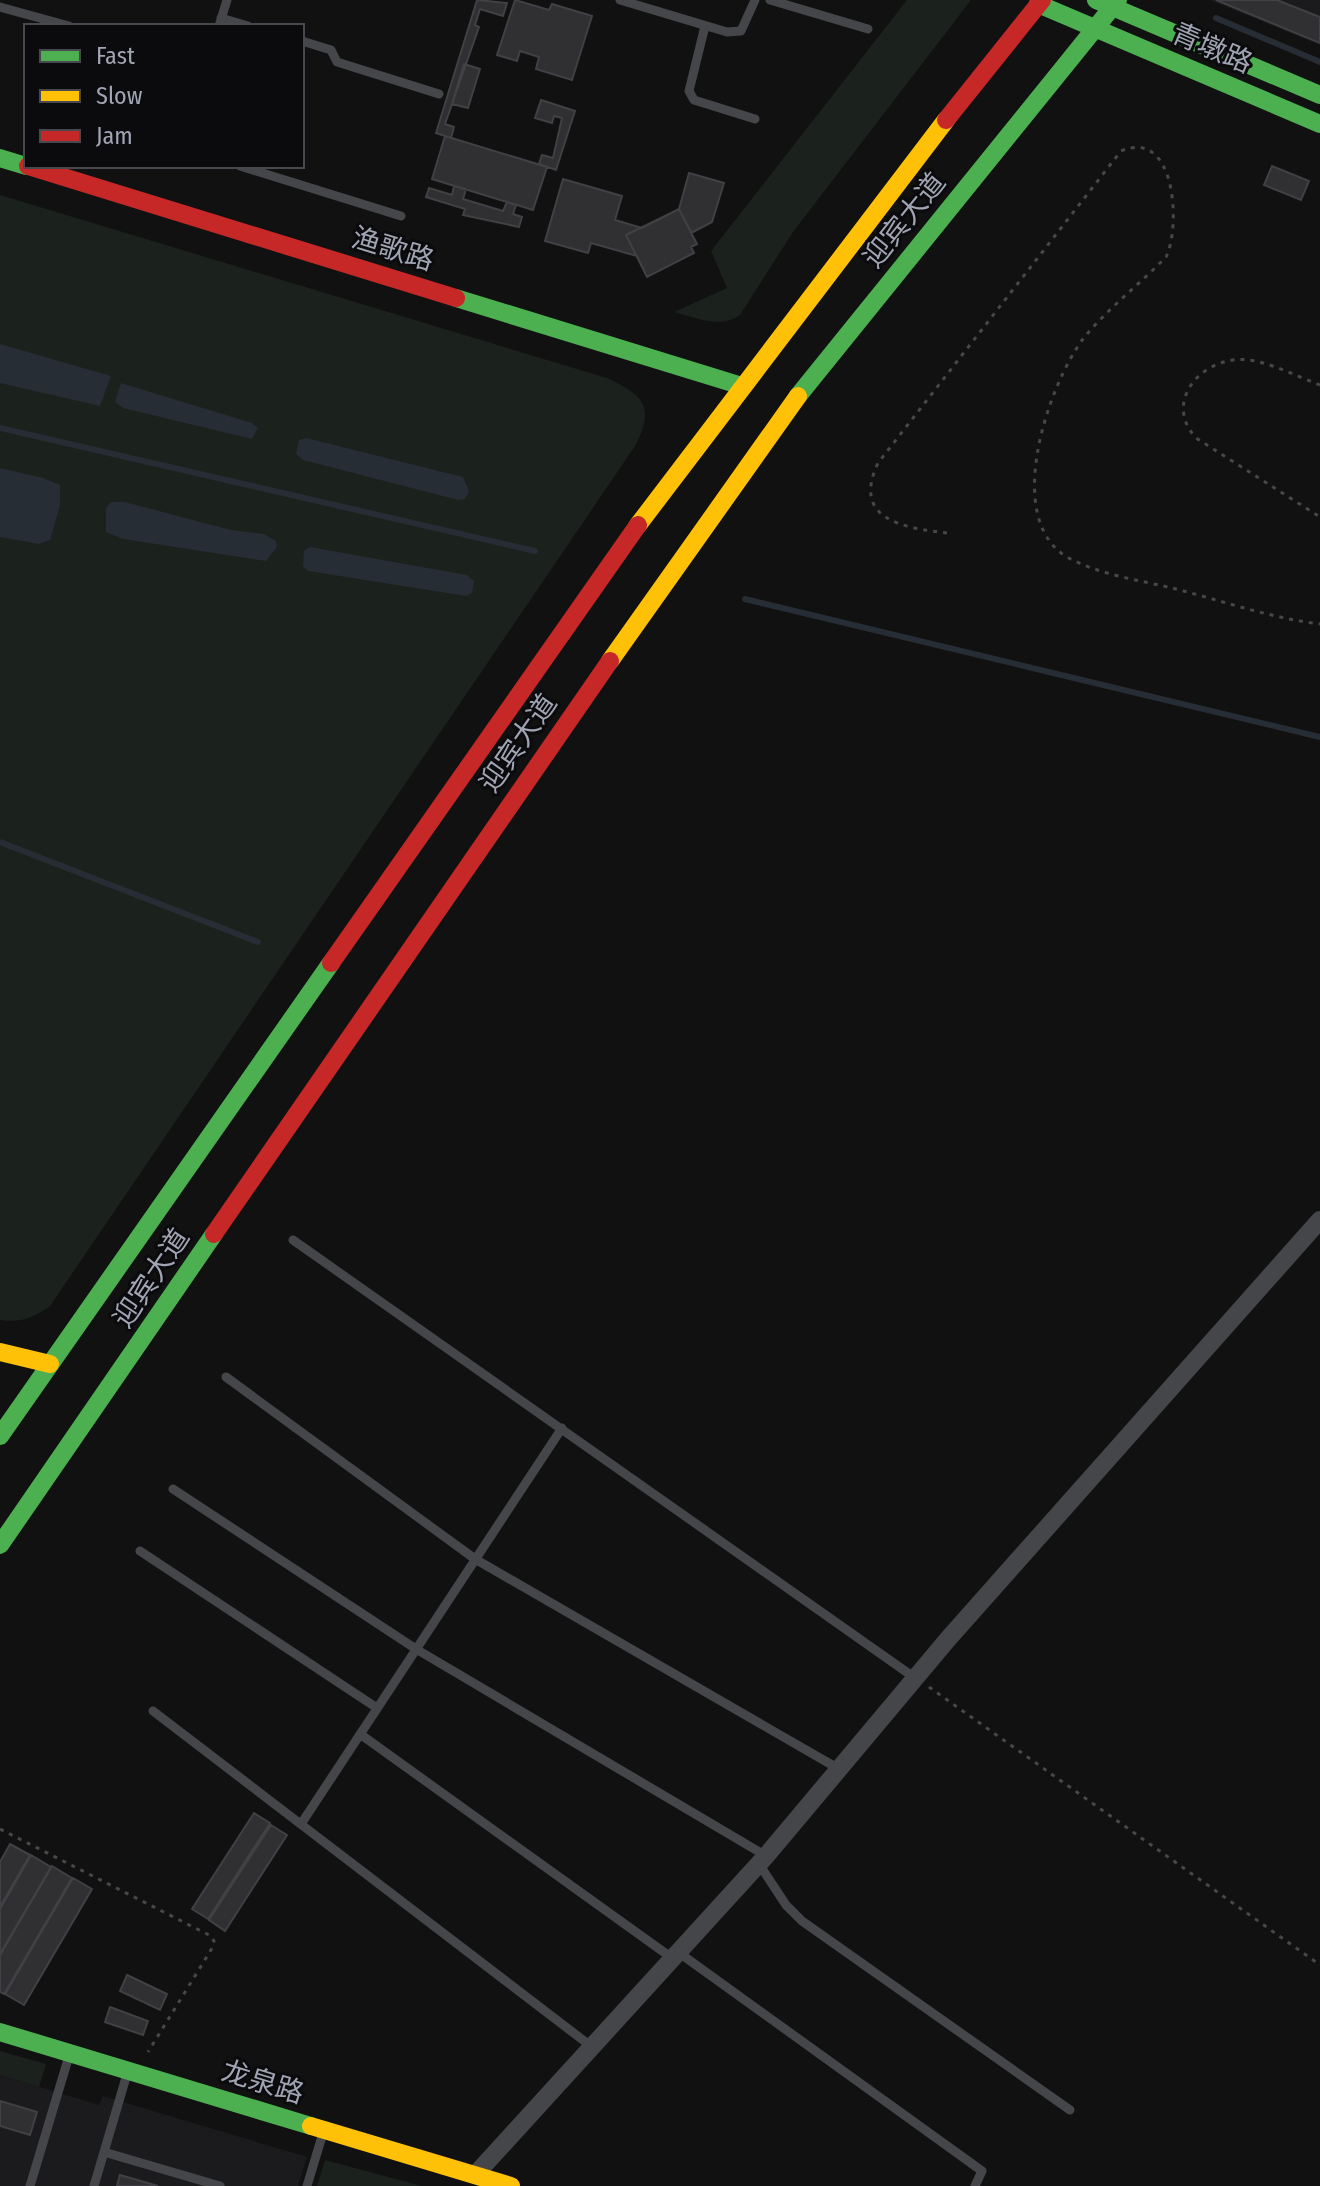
<svg xmlns="http://www.w3.org/2000/svg" width="1320" height="2186" font-family="'Fira Sans Condensed','Noto Sans SC',sans-serif">
<style>
.built{fill:#1b1b1d}
.green{fill:#1b211c}
.water{fill:#262d34}
.lines{fill:none;stroke-linecap:round;stroke-linejoin:round}
.stream{stroke:#262d34;stroke-width:6}
.building{fill:#303032;stroke:#404045;stroke-width:2}
.path{stroke:#47474c;stroke-width:3;stroke-dasharray:4 6;stroke-linecap:butt}
.lane{stroke:#45464a;stroke-width:9}
.street{stroke:#45464a;stroke-width:18}
.fast{stroke:#4caf50;stroke-width:18}
.slow{stroke:#ffc107;stroke-width:18}
.jam{stroke:#c62828;stroke-width:18}
.labels{text-anchor:middle;dominant-baseline:central;stroke-width:6;stroke-linejoin:round;paint-order:stroke}
.street-label{font-size:28px;fill:#a1a5b3;stroke:#0b0b0d}
</style>
<rect width="100%" height="100%" fill="#111"/>
<path class="built" d="M1210 0H1320V45Z
M0 2075 99 2105 103 2096 307 2157 298 2186H0Z"/>
<path class="green" d="M907 0H971L793 232 740 315C720 329 697 318 674 312L727 288 711 251Z
M0 195 607 378C643 395 656 406 635 446L50 1306C33 1318 21 1323 0 1320Z
M0 2051 46 2064 39 2087 0 2075Z
M325 2160 422 2186H317Z"/>
<path class="water" d="M0 344 111 376 100 406 0 383Z
M121 383 252 423 258 428 252 439 123 408 115 402Z
M306 438 463 477 469 491 465 499 458 500 303 460 296 454 299 440Z
M0 468 43 478 60 485V506L50 540 39 544 0 537Z
M111 502H125L231 530 264 534 276 541 277 547 266 561 123 539 106 532V508Z
M310 547 467 575 474 581 472 593 466 596 308 571 303 566 304 551Z"/>
<g class="lines">
<path class="stream" d="M1216 18 1320 62
M0 428 535 551
M745 599 1320 737
M0 842 258 942"/>
</g>
<path class="building" d="M477 0 507 3 503 16 480 9 475 25 479 27 445 124 454 127 451 138 436 133Z
M515 0 549 10 552 4 592 16 572 80 536 69 539 57 520 51 517 61 497 55Z
M1216 0H1277L1320 17V43Z
M464 64 480 69 468 108 452 104Z
M541 100 575 111 556 170 539 164 542 155 553 158 562 118 554 116 552 123 535 118Z
M445 136 547 167 533 210 432 179Z
M1272 166 1309 181 1301 200 1264 185Z
M689 173 724 183 712 222 691 233 697 244 691 247 694 253 647 277 637 256 591 243 588 253 545 241 563 179 622 196 615 220 642 228 679 209Z
M454 186 466 189 463 199 503 211 507 202 516 205 513 214 522 217 519 227 463 215 465 209 426 197 429 188 452 195Z
M679 209 697 244 691 247 694 253 647 277 626 235Z
M254 1813 270 1823 208 1919 192 1909Z
M271 1825 287 1835 225 1931 209 1920Z
M10 1844 30 1855 0 1907V1862Z
M31 1855 51 1867 0 1954V1909Z
M52 1866 72 1878 4 1994 0 1992V1955Z
M73 1878 92 1889 24 2005 5 1994Z
M127 1975 167 1994 160 2010 120 1991Z
M110 2007 148 2021 143 2035 105 2022Z
M0 2101 37 2112 30 2135 0 2126Z
M120 2175 158 2186H117Z"/>
<g class="lines">
<path class="path" d="M1320 385C1298 377 1272 363 1249 360 1205 354 1161 400 1196 438L1320 517
M947 533C904 528 851 520 878 463L1121 151C1176 127 1181 227 1166 257 1139 285 1107 309 1083 339 1049 384 1002 518 1067 557 1097 574 1138 580 1172 588 1220 600 1270 618 1320 624
M929 1687 1320 1965
M0 1829 211 1936 214 1941 211 1950 148 2052"/>
<path class="lane" d="M620 0 727 32 741 31 755 0
M770 0 868 29
M0 7 69 26
M221 18 248 26
M219 26 227 0
M705 26 689 91 694 100 755 119
M302 41 331 50 337 62 439 94
M240 166 401 216
M293 1240 915 1678
M226 1377 475 1559 839 1769
M173 1489 416 1649 766 1856
M140 1551 377 1708
M153 1711 592 2047
M360 1734 672 1958
M301 1824 562 1428
M759 1864 786 1905 802 1921 1070 2110
M678 1952 982 2171 975 2186
M104 2152 220 2186
M30 2186 69 2056
M94 2186 127 2074
M307 2186 323 2133"/>
<path class="street" d="M475 2175 766 1856 948 1639 1320 1220"/>
<path class="fast" d="M1096 0 1320 95
M1038 4 1320 124
M0 158 26 166
M456 298 742 386
M798 396 1118 0
M0 1436 331 963
M0 1545 214 1234
M0 2032 311 2126"/>
<path class="slow" d="M638 525 946 120
M610 661 798 396
M0 1352 50 1364
M311 2126 511 2186"/>
<path class="jam" d="M946 120 1042 0
M28 166 456 298
M331 963 638 525
M214 1234 610 661"/>
</g>
<g class="labels">
<g class="street-label">
<text transform="translate(1212 48) rotate(23)">青墩路</text>
<text transform="translate(904 220) rotate(-51)">迎宾大道</text>
<text transform="translate(393 249) rotate(17)">渔歌路</text>
<text transform="translate(518 743) rotate(-55)">迎宾大道</text>
<text transform="translate(151 1278) rotate(-56)">迎宾大道</text>
<text transform="translate(263 2082) rotate(17)">龙泉路</text>
</g>
</g>
<rect x="24" y="24" width="280" height="144" fill="#0b0b0d" stroke="#47494f" stroke-width="2"/>
<rect x="40" y="50" width="40" height="12" fill="#4caf50" stroke="#47494f" stroke-width="2"/>
<text x="96" y="64" font-size="24" fill="#a1a5b3">Fast</text>
<rect x="40" y="90" width="40" height="12" fill="#ffc107" stroke="#47494f" stroke-width="2"/>
<text x="96" y="104" font-size="24" fill="#a1a5b3">Slow</text>
<rect x="40" y="130" width="40" height="12" fill="#c62828" stroke="#47494f" stroke-width="2"/>
<text x="96" y="144" font-size="24" fill="#a1a5b3">Jam</text>
</svg>
